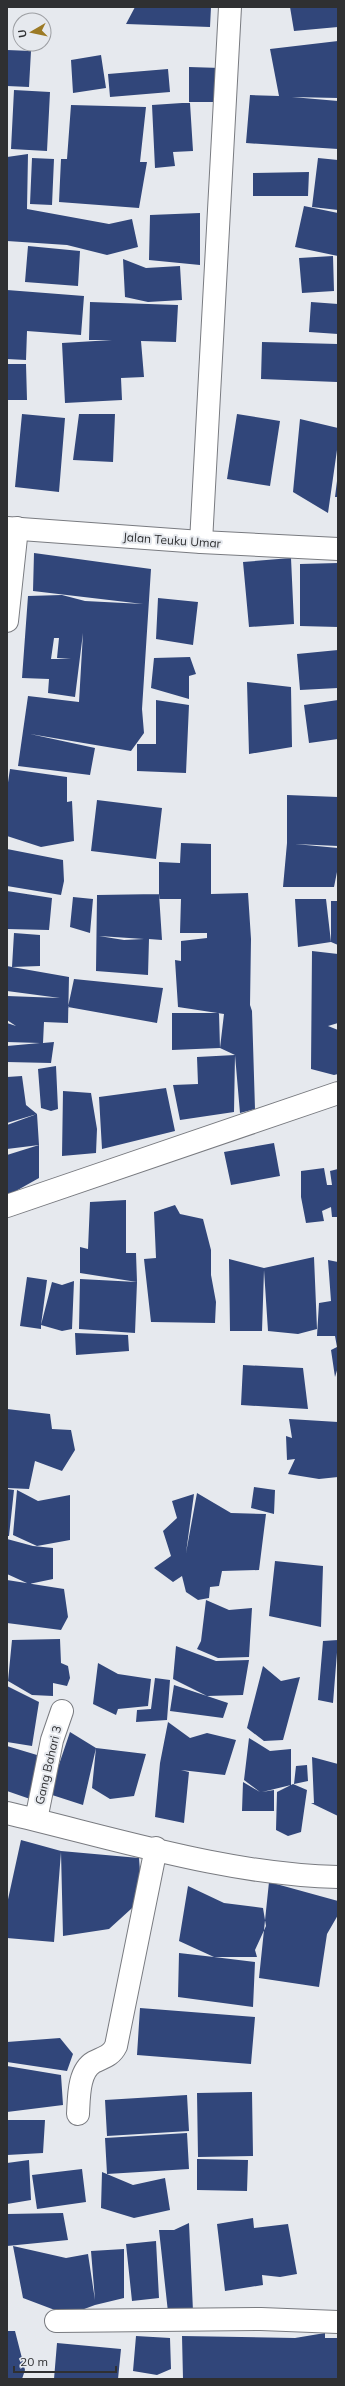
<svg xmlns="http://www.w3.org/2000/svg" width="345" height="2386" font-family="Mulish,sans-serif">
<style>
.building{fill:#31467a;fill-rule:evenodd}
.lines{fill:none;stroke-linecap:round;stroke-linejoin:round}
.street-casing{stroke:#797b80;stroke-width:24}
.secondary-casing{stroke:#797b80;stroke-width:24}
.street{stroke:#fff;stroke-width:22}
.secondary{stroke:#fff;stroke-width:22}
.labels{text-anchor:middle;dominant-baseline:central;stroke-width:4;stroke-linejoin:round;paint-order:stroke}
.street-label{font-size:12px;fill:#2f3032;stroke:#e6e9ee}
</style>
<rect width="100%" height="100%" fill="#e6e9ee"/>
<path class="building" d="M135 7H211L210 27 126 24Z
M290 7H338V27L294 31Z
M338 41V98L292 97 338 101V149L246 143 250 95 279 96 270 49Z
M7 50 31 51 29 87 7 86Z
M101 55 106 88 73 93 71 60Z
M189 67 221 68V102H189Z
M168 69 170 92 110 97 108 74Z
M14 90 50 92 47 151 11 149Z
M182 103H190L193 151 173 152 175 166 155 168 152 105Z
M71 105 146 107 140 162H147L139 208 59 202 61 159H67Z
M28 154 27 209 109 224 132 219 138 247 107 255 67 245 7 241V157Z
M32 158 54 159 52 205 30 204Z
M318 158 338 160V210L312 207Z
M309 172 308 196H253V173Z
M304 206 338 213V256L295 247Z
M200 213V265L149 260 150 215Z
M28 246 80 251 78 286 25 282Z
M333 256 334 291 302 293 299 258Z
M123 259 146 268 180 266 182 300 148 302 125 297Z
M7 290 84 296 81 335 27 331 26 360 7 359Z
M90 302 178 305 176 342 141 341 144 377 121 378 122 400 65 403 62 343 112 340H89Z
M311 302 338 304V334L309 332Z
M262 342 338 344 337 382 261 379Z
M7 364H26L27 400H7Z
M22 414 65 418 59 492 15 487Z
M79 414H115L113 462 73 460Z
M237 414 280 421 270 486 227 479Z
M300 419 338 428V443L328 513 293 492Z
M337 481H338V497H335Z
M34 553 151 569 142 709 144 733 131 751 30 734 95 748 90 775 18 766 28 696 79 702 83 633 75 697 48 693 49 679 22 678 28 596 62 595 85 601 143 604 33 591ZM54 638H59L57 658 71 659H51Z
M291 558 294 624 249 627 243 562Z
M338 563V627L300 626V564Z
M158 598 198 602 193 645 156 639Z
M338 650V688L300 690 297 654Z
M190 657 196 674 189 676V699L151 688 154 658Z
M247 682 291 687 292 747 249 754Z
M156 700 189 705 186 773 137 771V744H156Z
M338 700V739L309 743 304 705Z
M10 769 67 777V802L72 801 74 841 41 847 7 836V789Z
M287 795 338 797V846L295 844 338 848 337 872 334 887H283L287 843Z
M97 800 162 808 156 859 91 851Z
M181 843 211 844V894L248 893 251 939 250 1005 252 1011 255 1109 240 1113 235 1055 220 1048 224 1014 178 1007 175 960 181 961V941L207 938V933H180L181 899H159V862L180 863Z
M7 849 63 860 64 881 61 895 7 886Z
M7 891 52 898 49 930 7 929Z
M159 894 162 940 149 939 148 975 96 971 97 895ZM99 936 144 939 124 940Z
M73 897 93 899 90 933 70 927Z
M295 899H326L331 942 298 947Z
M331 901H338V945L331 942Z
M14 933 40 935V966L12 967 69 977 68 1023 44 1022 43 1043 54 1042 51 1063 7 1062V1046L40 1043 7 1042V1023L16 1026 7 1020V996L60 998 7 991V966L12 967Z
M312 951 338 954V1023L328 1026 338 1030V1074L334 1075 311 1069Z
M74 979 163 988 157 1023 68 1007Z
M172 1013H219L220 1048 172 1050Z
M235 1055 234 1112 180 1120 173 1085 198 1084 197 1057Z
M56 1066 58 1109 51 1111 41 1108 38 1069Z
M22 1076 26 1105 37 1114 39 1145 7 1149V1125L37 1114 7 1123V1077Z
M166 1088 175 1131 102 1149 99 1097Z
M63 1091 91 1093 97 1129 96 1153 62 1156Z
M274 1143 280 1176 231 1185 224 1152Z
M39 1145V1178L7 1196V1155Z
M324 1168 327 1185H332L330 1171 338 1169V1217H332L331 1207 322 1211 324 1221 306 1223 301 1197V1171Z
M126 1200V1253H136L137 1282 80 1273V1247L88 1249 90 1202Z
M175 1205 180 1214 203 1219 211 1250V1275L216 1302 215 1323 151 1322 144 1259 156 1258 154 1212Z
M314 1257 317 1329 298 1334 268 1331 264 1270 262 1331H230L229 1259 264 1268Z
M328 1260 338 1262V1367L335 1377 331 1350 337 1347 335 1336H317L319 1303 331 1301Z
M27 1277 47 1280 41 1325 52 1282 62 1285 74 1281 72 1329 62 1331 41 1325V1329L20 1326Z
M80 1279 137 1282 135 1333 79 1329Z
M75 1333 128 1335 129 1351 76 1355Z
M243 1365 303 1368 308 1409 241 1405Z
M7 1409 50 1414 52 1429 71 1430 75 1450 62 1471 35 1461 29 1489 7 1488Z
M289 1419 338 1422V1477L319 1479 288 1474 295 1459 287 1460 286 1436 292 1438Z
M254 1487 275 1490 274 1514 251 1508Z
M7 1489 14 1490 9 1536H7Z
M17 1490 38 1501 70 1495V1540L37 1546 13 1535Z
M197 1493 231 1513 266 1514 259 1570 222 1571 219 1586 210 1587 209 1598 198 1600 186 1592 182 1576 173 1582 154 1568 171 1556 163 1531 177 1518 172 1501 194 1494 186 1553Z
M7 1539 33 1546 53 1548V1579L29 1584 7 1574Z
M275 1561 323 1566 321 1627 269 1616Z
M7 1580 64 1589 68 1617 61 1630 7 1623Z
M206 1600 229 1610 252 1608 249 1657 218 1658 197 1649 201 1641Z
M60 1639 61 1663 68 1666 70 1678 67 1686 53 1683V1696L32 1695 8 1681 12 1640Z
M338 1640 333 1703 318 1700 323 1641Z
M176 1646 216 1661 249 1660 243 1695 207 1696 228 1703 223 1718 170 1711 174 1685 207 1696 173 1679Z
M98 1663 118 1674 151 1679 148 1706 118 1709 116 1715 93 1704Z
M263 1666 281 1681 300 1677 283 1740 264 1741 247 1728Z
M155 1678 170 1680 167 1720 136 1722 137 1710 151 1709Z
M7 1686 39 1702 32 1746 7 1742Z
M168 1722 190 1738 207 1733 236 1740 225 1775 181 1770 189 1772 184 1823 155 1817 160 1763Z
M70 1732 96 1748 83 1805 49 1794Z
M249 1738 270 1751 291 1749V1785L262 1792 274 1790V1811H242L243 1782 260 1792 244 1780Z
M7 1746 37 1755 33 1800 7 1791Z
M96 1748 146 1754 134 1796 110 1799 92 1788Z
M312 1757 338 1764V1816L311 1803H314Z
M307 1765 308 1781 294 1784 296 1766Z
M293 1784 307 1790 301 1832 288 1836 276 1830 277 1792Z
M21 1840 61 1851 139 1858 142 1899 109 1929 63 1936 61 1852 54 1942 7 1938V1904Z
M269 1882 338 1901V1915L327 1934 319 1987 259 1978Z
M188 1886 224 1903 263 1908 266 1926 255 1950 257 1957H214L255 1962 253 2007 178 1997 179 1953 214 1957 179 1941Z
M140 2008 255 2017 251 2064 137 2055Z
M60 2038 73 2054 67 2071 7 2062V2042Z
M7 2066 61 2075 63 2105 7 2112Z
M252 2092 253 2156 198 2157 197 2093Z
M187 2095 189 2131 107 2136 105 2100Z
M7 2120H45L43 2153 7 2155Z
M187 2133 189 2169 107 2174 105 2138Z
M197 2159 248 2160 247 2191 197 2190Z
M29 2160 31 2200 7 2204V2163Z
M82 2169 86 2202 37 2209 32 2175Z
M102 2172 133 2185 165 2178 170 2210 134 2218 101 2208Z
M63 2213 68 2240 7 2246V2214Z
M253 2218 254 2228 288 2224 297 2274 280 2277 262 2275 263 2285 225 2291 217 2224Z
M189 2223 193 2311 168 2312 159 2230H174Z
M156 2241 159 2298 132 2301 126 2244Z
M13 2246 66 2258 88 2254 95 2300 91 2251 124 2249V2298L95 2305 68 2315 23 2298Z
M7 2331H15L25 2370 22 2379H7Z
M325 2333V2338H338V2379H183L182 2336 295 2338Z
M136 2336 170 2338 171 2369 157 2375 133 2371Z
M57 2343 121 2349 118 2379H54Z"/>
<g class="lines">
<defs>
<path id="street" d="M201 542 230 7
M7 621 17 528
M7 1206 338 1093
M7 1813C113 1838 229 1875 338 1877
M36 1820 52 1740 62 1711
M78 2114C79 2098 78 2071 94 2062 104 2057 111 2056 116 2046L156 1848
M56 2321 261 2319 338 2322"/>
<path id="secondary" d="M7 528 201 542 338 549"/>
</defs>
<use href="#street" class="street-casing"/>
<use href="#secondary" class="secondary-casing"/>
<use href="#street" class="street"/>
<use href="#secondary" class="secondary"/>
</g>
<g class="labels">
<g class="street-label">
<text transform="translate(172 540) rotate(4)">Jalan Teuku Umar</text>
<text transform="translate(48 1765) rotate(-77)">Gang Bahari 3</text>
</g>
</g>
<rect width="345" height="2386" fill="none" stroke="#2f3032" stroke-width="16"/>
<g transform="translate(32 32) rotate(261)"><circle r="19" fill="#e6e9ee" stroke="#9d9fa3"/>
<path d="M0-3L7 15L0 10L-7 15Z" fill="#9c7a25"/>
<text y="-6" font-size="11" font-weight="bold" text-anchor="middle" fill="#2f3032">U</text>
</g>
<path d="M14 2366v6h102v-6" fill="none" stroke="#2f3032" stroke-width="2"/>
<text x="20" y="2366" font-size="12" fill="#2f3032" stroke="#e6e9ee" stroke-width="3" paint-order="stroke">20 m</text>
</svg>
